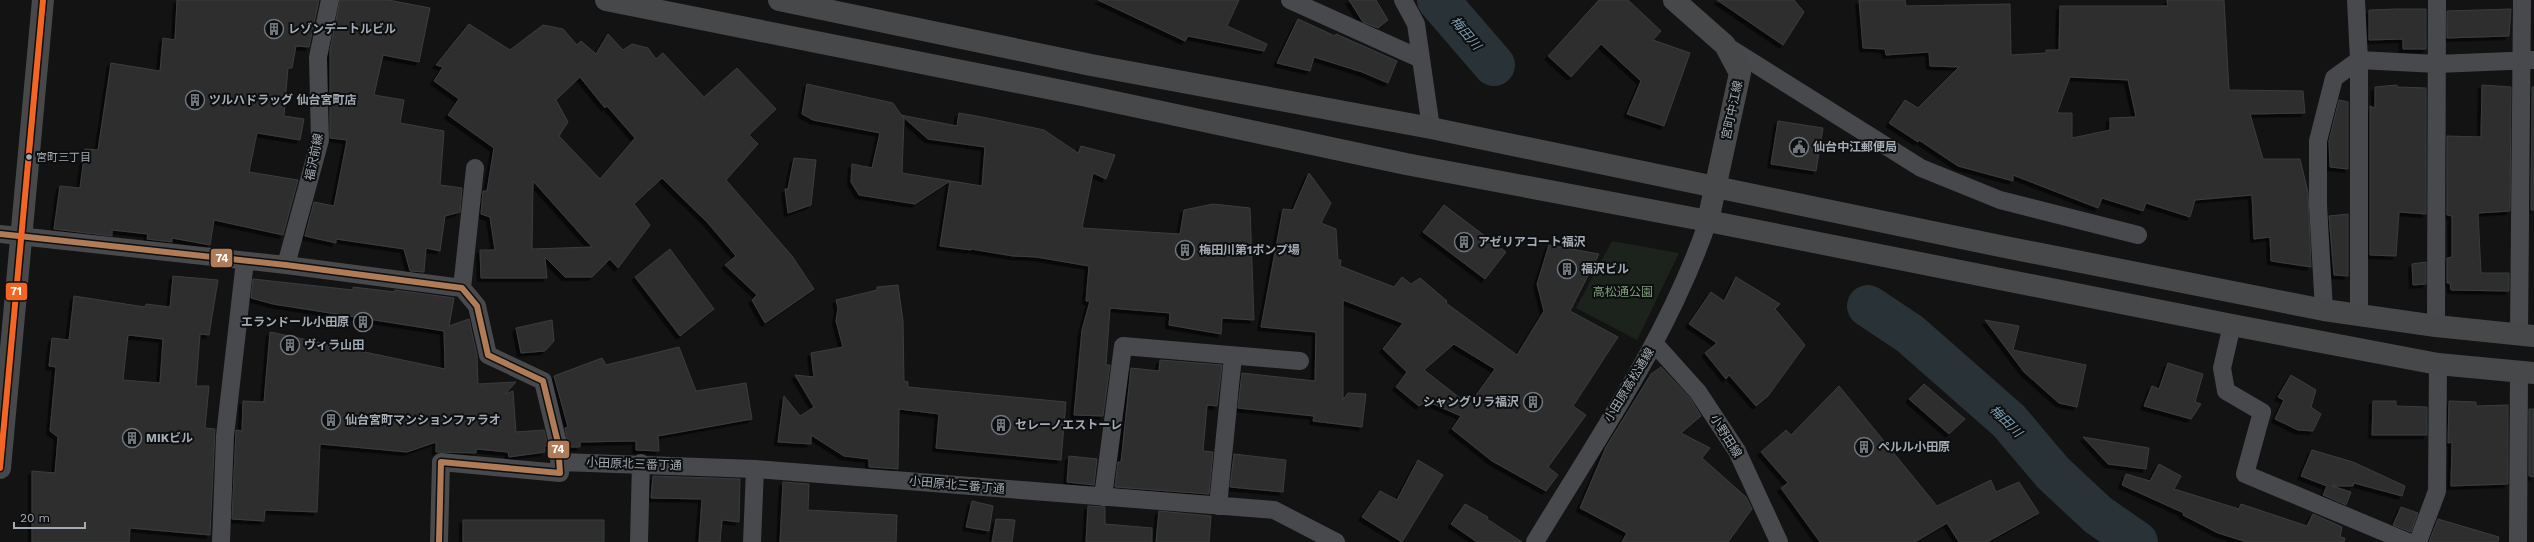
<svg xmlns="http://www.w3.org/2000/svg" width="2534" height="542" font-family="'Work Sans','Noto Sans JP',sans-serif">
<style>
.green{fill:#1c221c}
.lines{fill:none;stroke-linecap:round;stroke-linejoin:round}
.river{stroke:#293236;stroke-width:42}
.building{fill:#2d2e2e;stroke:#3b3d3f;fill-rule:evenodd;filter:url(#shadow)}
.street{stroke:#47494c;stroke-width:18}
.secondary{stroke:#46484a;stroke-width:22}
.bus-1-casing{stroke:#0d0e0f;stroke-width:9}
.bus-2-casing{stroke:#0d0e0f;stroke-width:9}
.bus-1{stroke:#b07c57;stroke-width:6}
.bus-2{stroke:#f26522;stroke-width:6}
.bus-dot{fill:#a4abb4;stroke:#0d0e0f;stroke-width:1.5}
.labels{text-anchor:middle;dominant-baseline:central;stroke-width:4;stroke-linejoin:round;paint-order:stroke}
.bus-label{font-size:11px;fill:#a4abb4;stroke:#0d0e0f;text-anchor:start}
.poi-label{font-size:12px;font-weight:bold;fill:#a4abb4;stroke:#0d0e0f;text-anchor:start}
.street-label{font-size:12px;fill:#a4abb4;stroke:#0d0e0f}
.park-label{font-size:12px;fill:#7d9f7b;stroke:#0d0e0f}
.water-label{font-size:13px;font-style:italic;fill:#7b9db0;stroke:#0d0e0f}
.line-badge{stroke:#0d0e0f;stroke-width:1.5}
.badge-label{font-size:11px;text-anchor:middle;font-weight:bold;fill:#fff}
</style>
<defs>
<filter id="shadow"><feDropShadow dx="-3.5" dy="3.5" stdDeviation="0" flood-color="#0009"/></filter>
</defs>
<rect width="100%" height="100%" fill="#131313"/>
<path class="green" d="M1612 241 1679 253 1637 340 1576 308Z"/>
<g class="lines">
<path class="river" d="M1438 0 1494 65
M1868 306 1910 334 2009 421 2053 473 2098 515 2137 542"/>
</g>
<path class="building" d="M177 0H319L309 47 296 46 292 68H288L284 116 304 119 300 140 257 133 249 172 298 180 283 235 214 220 210 245 172 238V242L147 239 148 234 112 230V236L54 229 60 186 80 188 85 149 98 150 111 63 160 71 163 38 175 40Z
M340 0H388L430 8 419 62 383 55 374 95 404 100 400 123 444 131 440 185 462 188 460 212 445 216 440 251 426 248 424 272 410 271 404 249 336 239V243L305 236 314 202 334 206 347 140 330 138V50Z
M1098 0H1239L1227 26 1267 44 1264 51 1188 36 1185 41Z
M1349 0H1376L1388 20 1378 28 1363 22Z
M1599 0H1628L1661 31 1653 40 1690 53 1664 126 1627 114 1641 81 1601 44 1571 77 1548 56Z
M1717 0H1794L1804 12 1783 45Z
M1859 0H1905L1906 6 2010 4 2011 55 2046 53V50H2059L2060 6H2168L2167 0H2224L2229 90 2303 91 2305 113 2250 114 2263 159H2300L2308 192 2311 267 2271 261 2270 237 2254 239 2252 195 2195 200 2190 217 2146 203 2143 211 2102 198 2098 208 2013 175V181L1958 166 1919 140 1918 142 1889 123 1905 100 1918 108 1959 67 1930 66 1929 52 1886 55 1885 49 1863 48ZM2070 77 2128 80 2136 117 2110 118V130L2072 138V113H2057Z
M2397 9H2426V49H2403V39L2369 40V10Z
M2511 9 2509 36 2447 38V11Z
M1298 19 1335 36 1336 34 1397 61 1388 83 1362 72 1314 57 1310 71 1277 63Z
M469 24 510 50 543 25 563 29 577 45 581 41 596 54 608 34 623 50 632 44 648 48 656 59 663 53 704 97 737 68 776 109 749 135 758 144 726 180 792 256 814 289 765 323 752 300 757 295 725 265 736 256 707 222 662 178 634 204 650 225 618 268 610 259 592 277H565L545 257 547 278H481L480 250H495L490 217 481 214 483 191H487L494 148 448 115 459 99 434 81 443 67 436 65ZM580 77 605 108 607 106 635 138 600 179 559 136 568 122 556 100ZM533 181 592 247 532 249Z
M807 84 893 103 904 119 902 173 982 186 985 147 928 139 901 115 957 126 959 113 982 117 1044 130 1078 153 1081 146 1115 155 1106 179 1093 173 1082 228 1180 234 1184 210 1213 204 1250 208 1254 320 1222 318 1221 334 1169 325 1170 313 1110 308 1106 365H1110L1103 416 1074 415 1082 330 1090 301H1086L1089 266 1036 257 1013 256 971 249V250L940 246 950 181 915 204 859 195 851 182 852 164 872 168 880 133 813 120 802 114Z
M2397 85V87L2426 88V214L2399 212 2396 256 2370 255V106L2375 108V87Z
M2482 85 2511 87 2510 211 2478 213 2481 273H2509V291L2451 290 2450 283H2447V258L2452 257V216L2447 215V136L2481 137Z
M2532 87H2534V210H2531Z
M2339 100 2348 102V169L2330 167 2329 141Z
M1778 121 1823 128 1816 171 1771 164Z
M794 158 816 160 811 205 788 213 785 189H788Z
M1309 173 1331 203 1321 223 1336 229 1338 260H1341L1340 266 1394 287 1402 277 1411 284 1420 278 1447 301 1446 303 1517 355 1544 311 1537 284 1549 245 1599 254 1570 311 1618 337 1573 406 1586 415 1548 467 1558 475 1546 491 1492 461 1452 429 1461 416 1427 401 1419 406 1396 387 1407 372 1383 349 1403 323 1343 300V400L1348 393 1366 394 1362 427 1313 421 1314 416 1238 408 1242 373 1315 381 1316 332 1261 327 1283 209 1293 210ZM1454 344 1495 369 1469 405 1424 370Z
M1444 205 1506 252 1485 279 1423 232Z
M2348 214V276L2334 275 2329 216Z
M670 249 714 309 680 336 635 277Z
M2426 262V284L2413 285 2412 264Z
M173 276 218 280 209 335 200 334 196 386H209L205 428 215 429 210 535 130 528 129 542H32V471L55 473 58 437 50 431 56 367 49 366 52 338 69 340 74 296 145 307 146 304 170 307ZM128 335 163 339 160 383 123 380Z
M1736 277 1780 304 1775 309 1805 345 1768 396 1756 406 1729 375 1726 379 1705 353 1717 343 1689 324 1711 292 1724 301Z
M253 279 353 290V287L395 292V290L454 298 449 326 469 319 477 355 478 384 516 382 505 394 513 391 516 432 544 430 548 446H544L545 452 509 457 508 452 476 449V453L436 452V442L407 452 320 444 317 512 265 510 264 521 232 519 236 430 242 431 243 401 264 402 270 332 445 369 444 331 273 304 251 298Z
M898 285 903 321 904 381 908 382V387L1066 402 1061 460 936 448 939 414 899 409 898 469 869 467V459L844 456 811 435V444L778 442 784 396 800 416 814 407 795 375 814 377 811 353 843 347 836 321 838 308 836 300 877 290V287Z
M552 320 554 341 545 351 521 353 516 328Z
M1985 320 2019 326 2013 350 2086 365 2077 407 2059 403 2024 372Z
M679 347 696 391 746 383 752 419 658 436 659 451 636 450V441L580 442V447H569L565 428 568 427 554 376 602 358 606 365Z
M1160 360 1222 365 1217 406 1207 405 1203 451 1213 452 1209 494 1115 487 1118 462H1121L1131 368 1159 371Z
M2168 363 2203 374 2195 402 2201 404 2191 419 2144 406 2152 386 2159 389Z
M1661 367 1690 398 1701 416 1681 433 1710 448 1702 458 1746 497 1752 509 1728 542H1622L1627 533 1580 508 1606 447 1651 374Z
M2291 375 2316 390 2311 407 2321 414 2313 431 2298 430 2275 419 2284 400 2278 397Z
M1924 384 1965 419 1949 434 1909 399Z
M1839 386 1937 506 1991 480 1996 492 2019 482 2039 513 1987 542H1959L1947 523 1915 542H1820L1781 488 1788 483 1761 452 1786 430 1791 435Z
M2373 401H2396V406L2427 407V435H2372Z
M2449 401 2476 402V406L2508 405V484L2451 486 2452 442 2448 443Z
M2529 409H2534V477L2529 476Z
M2083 437 2149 448 2146 469 2108 464Z
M2312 450 2353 462 2405 486 2402 496 2354 483 2353 486H2332L2351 492 2346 505 2323 495 2327 486 2301 476Z
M1234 454 1286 460 1283 492 1230 487Z
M1069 456 1097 459 1094 485 1067 482Z
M1418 460 1443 475 1402 542 1362 517 1380 491 1397 500Z
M2159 464 2181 476 2174 489 2239 509 2241 504 2307 526 2313 514 2342 527 2340 537 2345 538 2344 542H2247L2218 533 2183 515 2184 513 2122 485 2126 474 2150 481Z
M653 476 740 479 739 522 722 520 720 542H699L702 499 651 498Z
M783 482 809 484 808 510 897 515 896 542H780Z
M972 501 993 506 989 531 966 527Z
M1465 504 1488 517 1487 519 1522 542H1477L1451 524Z
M1088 506 1105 507V524L1152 528V542H1086Z
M2401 507 2418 513 2411 532 2393 525Z
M1159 511 1211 516 1209 542H1156Z
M996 519 1015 520 1012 542H992Z
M2438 519 2499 537 2498 542H2429Z
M463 520H604V542H463Z"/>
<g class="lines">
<path class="street" d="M1290 0 1421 59
M1403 0 1416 24 1431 128
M2356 0 2359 60V316
M1725 45 1921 168 2000 200 2138 235
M0 234 286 265 462 288 477 306 488 355 543 381 558 443 560 473 441 462 439 542
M286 265 320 140 318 57 330 0
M462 288 475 168
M2324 310 2318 205V141L2334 78 2359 60 2437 64 2534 60
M2232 325 2222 368 2226 391 2262 412 2245 474 2408 542
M2436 326 2437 0
M2519 335 2522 0
M1654 343 1698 392 1737 451 1779 542
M561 462 755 469 1274 510 1336 542
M1103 497 1123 346 1300 361
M1218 506 1233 356
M221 542 225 436 245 261
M639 542 641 463
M752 542 755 469
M1535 542C1597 439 1669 336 1708 221
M2418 542 2437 491 2438 364
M2518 542 2519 373"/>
<path class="secondary" d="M606 0 1082 95 1406 164 1708 221 2232 325 2438 364 2534 373
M779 0 1091 65 1431 128 2000 246 2324 310 2436 326 2534 336
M1674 0 1725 45 1740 73 1708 221
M0 468 43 0"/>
<defs>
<path id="bus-1" d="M0 234 286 265 462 288 477 306 488 355 543 381 558 443 560 473 441 462 439 542"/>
<path id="bus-2" d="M0 468 43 0"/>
</defs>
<use href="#bus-1" class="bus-1-casing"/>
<use href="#bus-2" class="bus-2-casing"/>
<use href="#bus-1" class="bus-1"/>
<use href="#bus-2" class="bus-2"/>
</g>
<defs>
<symbol id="building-ring" viewBox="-11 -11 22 22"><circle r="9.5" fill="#0d0e0f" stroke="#71767c" stroke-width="1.5"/><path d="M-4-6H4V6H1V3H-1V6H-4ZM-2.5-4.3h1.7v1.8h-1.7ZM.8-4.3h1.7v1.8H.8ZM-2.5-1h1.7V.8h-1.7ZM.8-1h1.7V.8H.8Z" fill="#71767c"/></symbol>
<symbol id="civic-ring" viewBox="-11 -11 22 22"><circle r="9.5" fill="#0d0e0f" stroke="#71767c" stroke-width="1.5"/><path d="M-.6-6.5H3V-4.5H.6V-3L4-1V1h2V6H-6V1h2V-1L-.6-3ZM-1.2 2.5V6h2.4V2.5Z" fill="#71767c"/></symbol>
</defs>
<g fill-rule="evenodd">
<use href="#building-ring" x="263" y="18" width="22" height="22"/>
<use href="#building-ring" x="184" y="89" width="22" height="22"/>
<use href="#civic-ring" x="1788" y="136" width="22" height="22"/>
<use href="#building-ring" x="1453" y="231" width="22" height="22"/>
<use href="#building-ring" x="1174" y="239" width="22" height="22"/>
<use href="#building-ring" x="1556" y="258" width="22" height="22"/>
<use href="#building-ring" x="352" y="311" width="22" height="22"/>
<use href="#building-ring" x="279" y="334" width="22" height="22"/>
<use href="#building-ring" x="1522" y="391" width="22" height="22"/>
<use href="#building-ring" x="320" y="409" width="22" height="22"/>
<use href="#building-ring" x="990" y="414" width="22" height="22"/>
<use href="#building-ring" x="121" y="427" width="22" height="22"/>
<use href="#building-ring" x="1853" y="436" width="22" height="22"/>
</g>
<circle class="bus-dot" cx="29" cy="157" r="3.5"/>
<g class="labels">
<g class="bus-label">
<text x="36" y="157">宮町三丁目</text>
</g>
<g class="poi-label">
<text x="288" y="29">レゾンデートルビル</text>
<text x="209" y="100">ツルハドラッグ 仙台宮町店</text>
<text x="1813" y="147">仙台中江郵便局</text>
<text x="1478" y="242">アゼリアコート福沢</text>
<text x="1199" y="250">梅田川第1ポンプ場</text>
<text x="1581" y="269">福沢ビル</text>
<text x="349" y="322" text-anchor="end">エランドール小田原</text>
<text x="304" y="345">ヴィラ山田</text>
<text x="1519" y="402" text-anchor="end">シャングリラ福沢</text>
<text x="345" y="420">仙台宮町マンションファラオ</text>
<text x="1015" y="425">セレーノエストーレ</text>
<text x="146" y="438">MIKビル</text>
<text x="1878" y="447">ペルル小田原</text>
</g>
<g class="street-label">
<text transform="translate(1732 110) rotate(-78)">宮町中江線</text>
<text transform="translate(314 157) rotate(-79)">福沢前線</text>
<text transform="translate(1629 385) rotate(-59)">小田原高松通線</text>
<text transform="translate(1726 436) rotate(58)">小野田線</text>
<text transform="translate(634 464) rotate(2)">小田原北三番丁通</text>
<text transform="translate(957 485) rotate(5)">小田原北三番丁通</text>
</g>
<g class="park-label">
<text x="1623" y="292">高松通公園</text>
</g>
<g class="water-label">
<text transform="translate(1466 33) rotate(50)">梅田川</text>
<text transform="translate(2006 421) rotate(45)">梅田川</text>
</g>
</g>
<g class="line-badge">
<rect x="210" y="248" width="23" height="20" rx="4" fill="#b07c57"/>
<rect x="5" y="282" width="23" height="19" rx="4" fill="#f26522"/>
<rect x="547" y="440" width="23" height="19" rx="4" fill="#b07c57"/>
</g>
<g class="badge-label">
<text x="222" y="262">74</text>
<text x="16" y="295">71</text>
<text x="558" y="453">74</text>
</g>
<path d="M14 522v6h71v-6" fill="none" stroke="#a4abb4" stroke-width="2"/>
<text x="20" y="522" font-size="12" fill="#a4abb4" stroke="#0d0e0f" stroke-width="3" paint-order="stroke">20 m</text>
</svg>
